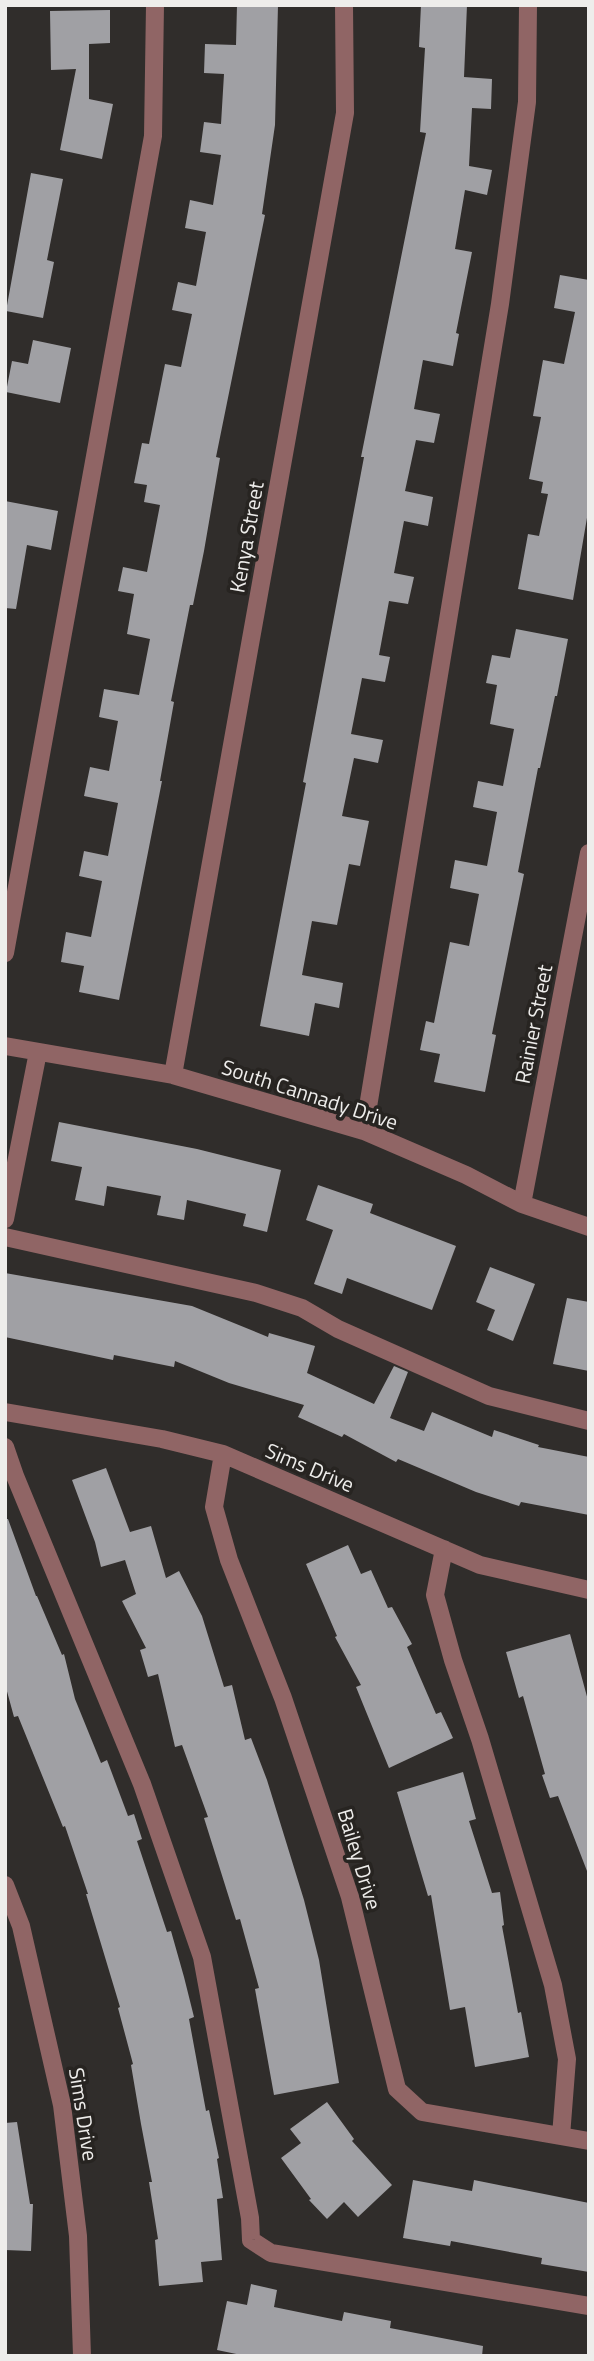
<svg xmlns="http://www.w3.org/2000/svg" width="594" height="2361" font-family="'Titillium Web',sans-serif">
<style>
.building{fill:#a0a0a4}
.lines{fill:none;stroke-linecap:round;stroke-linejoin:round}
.minor{stroke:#906565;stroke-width:18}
.labels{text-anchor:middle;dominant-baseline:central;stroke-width:7;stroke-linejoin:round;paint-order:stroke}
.street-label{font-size:21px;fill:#eeedeb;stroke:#272421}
</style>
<rect width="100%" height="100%" fill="#302d2b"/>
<path class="building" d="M237 5H278L275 125 262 214 265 215 216 457 220 458 204 551 193 605H190L171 701 174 702 160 781H162L119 1000 79 992 84 966 61 962 66 932 91 937 102 881 79 876 84 851 108 856 118 803 84 796 90 767 109 771 118 721 99 717 104 689 139 695 150 639 127 634 134 594 118 591 123 567 147 572 160 505 144 502 147 485 134 483 142 443 149 444 165 364 181 367 192 314 172 310 178 282 196 286 206 232 185 228 190 200 213 205 221 155 200 152 204 122 221 124 224 74 204 73 205 44 236 45Z
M421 5H467L464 77 492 79 491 109 472 108 469 166 492 170 487 195 465 190 455 249 472 252 456 333 459 334 453 366 423 360 414 409 440 414 434 443 416 440 405 491 433 497 428 526 404 521 394 573 414 577 408 604 389 601 379 655 390 657 385 682 362 678 351 734 383 740 378 763 354 758 342 816 369 821 360 866 349 864 337 925 312 921 302 975 343 983 339 1008 315 1003 309 1036 260 1026 306 783 303 782 364 457H361L426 133 420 132 425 48 419 47Z
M110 10V43L89 44V99L113 104 102 159 60 150 76 69 51 70 50 11Z
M31 173 63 179 47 260 54 262 43 318 6 311Z
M560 275 589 280V506L573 600 518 589 528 534 539 536 548 494 541 493 543 482 529 479 541 417 533 416 543 360 564 364 575 312 554 308Z
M33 340 71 348 60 403 6 392 12 361 28 364Z
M5 501 58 511 51 550 27 545 16 609 5 608Z
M516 629 568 639 557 696H555L540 768H538L518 872 524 874 492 1034 496 1035 485 1092 434 1082 440 1054 420 1050 426 1021 434 1023 450 942 469 946 479 894 450 888 455 860 487 866 497 812 473 807 478 781 503 786 514 729 490 724 497 685 486 683 492 655 510 658Z
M59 1122 197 1149 281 1170 267 1232 243 1226 246 1214 187 1200 184 1220 157 1215 161 1196 107 1186 104 1206 75 1200 82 1167 51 1161Z
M318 1185 373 1204 370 1213 456 1246 432 1310 347 1278 342 1294 314 1284 333 1230 306 1220Z
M490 1267 535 1284 513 1341 487 1330 495 1310 476 1302Z
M5 1273 192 1306 268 1337 269 1333 315 1346 307 1373 374 1404 394 1366 408 1372 390 1418 424 1431 432 1412 492 1437 494 1430 539 1445 538 1447 589 1457V1515L521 1502 519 1506 476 1492 398 1459 396 1462 344 1434 342 1437 298 1417 304 1405 229 1383 175 1361 174 1367 114 1355 113 1360 5 1337Z
M567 1298 589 1302V1371L553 1364Z
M106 1468 130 1532 151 1526 166 1578 179 1571 202 1616 224 1687 232 1685 245 1740 251 1738 267 1780 304 1900 319 1960 339 2083 274 2095 255 1989 259 1988 240 1919 236 1920 204 1818 208 1817 182 1745 175 1747 158 1674 148 1677 140 1650 146 1648 122 1601 136 1594 125 1560 101 1567 95 1542 72 1480Z
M5 1519H8L36 1596H37L62 1655 64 1654 75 1699 101 1763 107 1760 128 1816 134 1814 142 1839 137 1841 167 1932 171 1931 184 1977 194 2017 189 2019 206 2111 209 2110 219 2158 217 2159 223 2198 217 2199 222 2260 201 2262 203 2282 159 2286 155 2240 158 2239 149 2182H152L141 2124 131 2065 133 2064 118 2008 120 2007 86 1894H88L65 1826 63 1827 18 1716 14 1717 5 1684Z
M348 1545 361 1574 371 1570 388 1608 392 1607 412 1644 407 1647 436 1714 441 1712 453 1738 389 1768 356 1687 361 1685 335 1637 337 1636 306 1564Z
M570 1634 589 1704 587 1871 558 1796 550 1798 542 1775 545 1774 523 1696 519 1698 506 1652Z
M463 1772 476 1819 469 1821 492 1893 500 1892 504 1925 502 1926 518 2013 521 2012 529 2057 475 2067 465 2007 450 2010 431 1895 428 1896 397 1792Z
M327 2102 354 2139 352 2141 392 2185 358 2217 344 2202 327 2219 309 2200 311 2199 281 2158 301 2143 290 2129Z
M17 2122 30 2204H33L31 2251 5 2250V2123Z
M413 2180 472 2191 474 2180 589 2203V2272L541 2264 542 2258 451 2241 450 2246 403 2238Z
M251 2284 277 2290 274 2307 342 2321 344 2312 391 2321 390 2328 483 2346 482 2356H246L217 2350 227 2301 247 2305Z"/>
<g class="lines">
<path class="minor" d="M5 953 153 136 155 5
M5 1046 173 1075 364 1131 466 1175 522 1204 589 1227
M173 1075 345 113 344 5
M364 1131 500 304 527 102 528 5
M522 1204 589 853
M5 1219 38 1052
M5 1237 256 1293 302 1308 338 1329 489 1396 589 1421
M5 1412 162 1439 223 1454 480 1565 589 1590
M5 1447 15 1476 142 1784 202 1957 250 2218 251 2240 271 2253 589 2306
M223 1454 214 1507 229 1560 283 1698 350 1897 397 2089 422 2112 589 2141
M444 1549 435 1595 453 1660 480 1739 553 1985 567 2059 561 2136
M5 1885 21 1926 62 2105 78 2236 82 2356"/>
</g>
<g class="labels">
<g class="street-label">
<text transform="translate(246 537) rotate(-80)">Kenya Street</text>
<text transform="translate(533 1024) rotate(-79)">Rainier Street</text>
<text transform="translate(310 1094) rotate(18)">South Cannady Drive</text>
<text transform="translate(310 1467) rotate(23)">Sims Drive</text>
<text transform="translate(360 1859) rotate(73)">Bailey Drive</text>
<text transform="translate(84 2114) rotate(81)">Sims Drive</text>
</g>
</g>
<rect width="594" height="2361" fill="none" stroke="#eeedeb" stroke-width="14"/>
</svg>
